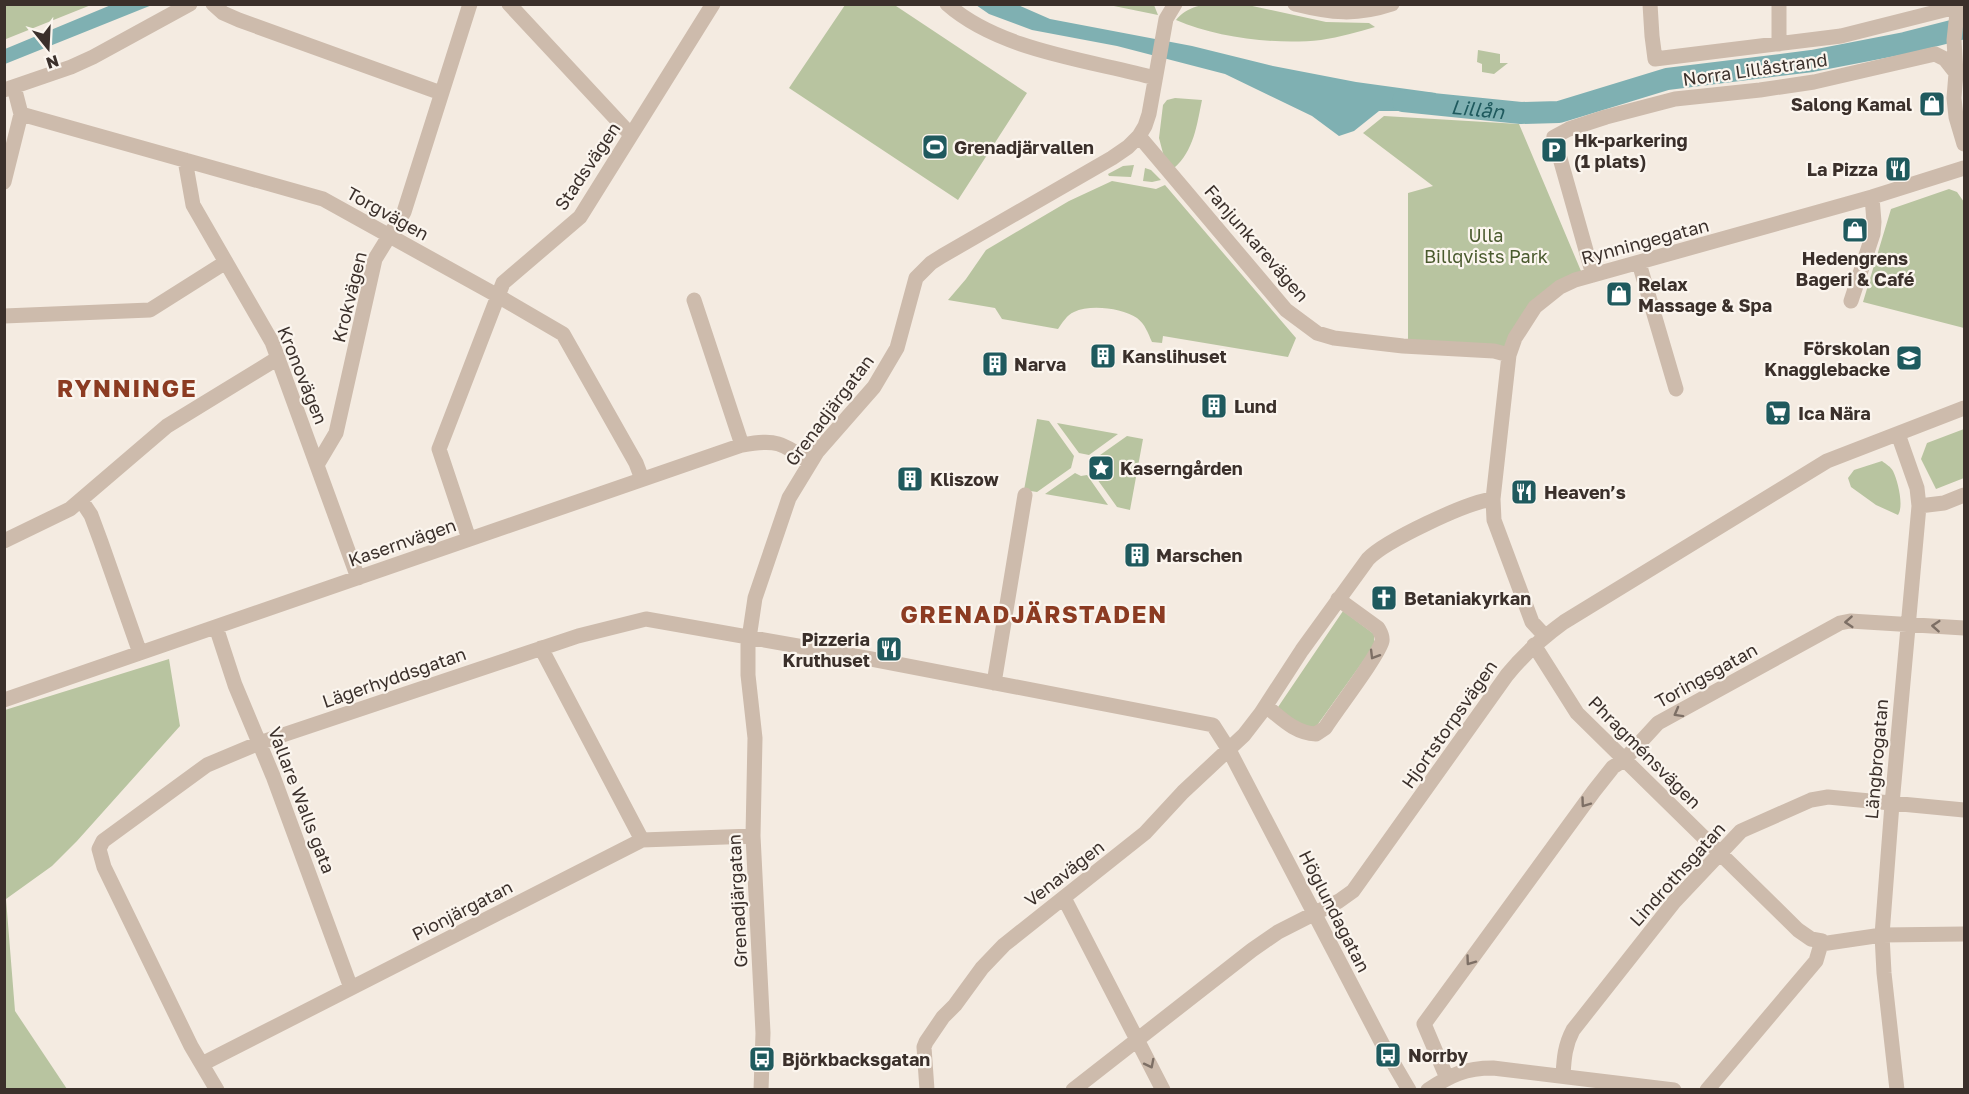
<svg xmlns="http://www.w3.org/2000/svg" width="1969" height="1094" font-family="'Golos Text',sans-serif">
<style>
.green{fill:#b8c4a0}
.water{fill:#7fb0b2}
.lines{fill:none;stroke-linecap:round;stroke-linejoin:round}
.river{stroke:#7fb0b2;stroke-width:22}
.minor{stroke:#cdbbac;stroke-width:15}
.oneway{stroke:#7d6f65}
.labels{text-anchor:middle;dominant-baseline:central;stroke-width:4.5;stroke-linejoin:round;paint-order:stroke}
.street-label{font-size:18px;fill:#3b302b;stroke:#fbf5ee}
.poi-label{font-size:18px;font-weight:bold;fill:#3b302b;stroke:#fbf5ee;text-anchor:start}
.park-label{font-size:18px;fill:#4a5a2e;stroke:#fbf5ee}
.water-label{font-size:20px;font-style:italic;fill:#1f5a5e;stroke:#fbf5ee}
.district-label{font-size:24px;font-weight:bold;letter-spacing:1.5px;fill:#8c3b22;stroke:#fbf5ee}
</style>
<rect width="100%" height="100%" fill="#f4ebe1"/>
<path class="green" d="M5 4H91V5L6 39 5 35Z
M893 4 1027 93 958 200 789 88 845 5Z
M1243 4 1326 22 1369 23 1375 27C1358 32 1340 37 1321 40 1277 45 1217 38 1176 20 1192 0 1218 4 1243 4Z
M1109 5H1154L1158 15Z
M1478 50 1500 54V63H1508L1494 74 1482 72V64L1477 62Z
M1175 98 1202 100C1197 124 1194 151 1174 168L1164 157 1159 138 1163 105 1167 100Z
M1384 116 1519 124 1581 271 1537 306 1503 351 1408 349V193L1433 186 1363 133Z
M1134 165 1131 177 1109 176 1108 174 1123 166Z
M1145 168 1151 170 1161 180 1152 182 1143 181Z
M1112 181 1156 189 1165 185 1296 338 1288 357 1163 336 1162 343 1152 342C1148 333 1145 324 1137 318 1122 308 1090 304 1074 312 1067 315 1062 323 1058 329L1002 319 995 308 948 300 966 279 986 250 1069 201Z
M1949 189 1957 192 1964 202V328L1863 302 1891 209Z
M1037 419 1049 421 1074 456 1071 468 1037 492 1024 490Z
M1057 423 1118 434 1089 455 1079 453Z
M1964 429V478L1936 489 1921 459 1927 443Z
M1127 436 1143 439 1130 510 1117 507 1092 472 1094 466 1093 460Z
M1882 461C1886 464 1891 467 1893 471 1898 481 1904 506 1898 515L1876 505 1851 487 1848 478 1854 470Z
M1075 473 1081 476 1087 475 1108 505 1045 494Z
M1343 611 1374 634V646L1313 731 1276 710Z
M169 659 180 726 77 841 52 866 6 899 15 1011 67 1089H5V710Z"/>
<path class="water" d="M111 5H152L5 64V49Z
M976 5H1018L1050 19 1192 46 1273 66 1356 82 1436 93 1431 105 1410 106 1401 111H1379L1354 131 1339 136 1312 116 1225 74 1117 46 1032 30 989 14Z"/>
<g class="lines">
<path class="river" id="s1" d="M1403 101 1521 113 1559 112 1667 79 1812 61 1905 43 1964 28"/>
<path class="minor" d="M213 4 223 13 239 20 441 93
M509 4 631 135
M947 4C1000 51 1089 60 1155 78
M1295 4C1331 13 1356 16 1392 4
M1650 4 1652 36 1655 59 1841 36 1964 5
M1958 4 1954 40 1956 73 1954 98 1956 117 1964 144
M1779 44V4
M4 90 71 67 93 57 190 4
M21 114 323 199 498 296 563 334 636 463 642 479
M1139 136 1286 310 1317 333 1334 338 1403 346 1494 351 1509 355
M185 160 193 205 272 342 358 578
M4 182 21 114 14 87
M1639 263 1676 389
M1593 275 1554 137 1569 129 1606 117 1675 99 1760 90 1814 82 1935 54 1945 59 1956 73
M694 300 742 445
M1851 301 1873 234 1874 222 1872 197
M4 316 150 310 226 262
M317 465 336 433 375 259 404 212 470 4
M81 500 91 515 101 542 140 653
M1919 506 1944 503 1964 495
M469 539 439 449 503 283 580 217 713 4
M4 541 70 509 167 426 278 358
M216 627 235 685 273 776 351 988
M1545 636 1532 622 1494 520 1493 499 1509 355 1515 338 1535 307 1560 287 1575 280 1872 197 1964 168
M1534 645 1577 713 1798 930 1811 939 1822 941 1821 944
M541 648 642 840
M994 683 1025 495
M4 700 742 445C777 439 781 442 810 463
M1266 706C1282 719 1295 733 1316 734L1325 728C1335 712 1379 655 1382 641 1383 636 1380 632 1378 628L1338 599
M1064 898 1163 1090
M1821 944 1882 935 1964 934
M202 1064 642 840 753 836
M1563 1075C1564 1058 1565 1045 1573 1030L1674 902 1741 831 1811 800 1828 797 1964 810
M1447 1078 1424 1024 1594 791 1613 767 1624 760 1658 723 1840 623 1850 621 1964 628
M217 1090 191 1046 104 867 99 849 103 841 207 765 259 743 578 636 646 619 866 658 1213 725 1229 750 1385 1049 1409 1090
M761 1090 763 1033 753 836 755 738 748 675V645L755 598 789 498 817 452 874 387 897 348 916 278 931 263 942 256 1112 158 1128 147 1139 136 1145 126 1149 114 1166 19 1175 4
M927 1090 924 1047 926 1042 943 1017 955 1005 982 968 1004 945 1145 833 1183 792 1244 735 1261 713 1302 650 1368 559C1385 541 1467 502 1493 499
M1073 1090 1252 950 1278 932 1339 901 1353 891 1507 675C1524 654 1542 638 1564 622L1827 461 1964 408
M1428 1090C1451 1075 1465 1068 1493 1068L1674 1090
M1707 1090 1816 961 1821 944
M1897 1090 1884 973 1882 935 1892 804 1919 506 1917 488 1898 434"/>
</g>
<defs><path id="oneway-chevron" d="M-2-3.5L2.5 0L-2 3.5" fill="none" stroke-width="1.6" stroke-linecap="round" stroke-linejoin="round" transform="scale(1.5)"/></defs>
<g class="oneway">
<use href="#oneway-chevron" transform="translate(1849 622) rotate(176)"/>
<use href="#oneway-chevron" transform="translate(1936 626) rotate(-176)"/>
<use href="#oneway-chevron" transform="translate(1374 655) rotate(121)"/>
<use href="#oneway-chevron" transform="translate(1678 713) rotate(151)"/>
<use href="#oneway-chevron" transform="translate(1585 803) rotate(126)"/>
<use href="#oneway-chevron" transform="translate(1470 961) rotate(126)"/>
<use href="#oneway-chevron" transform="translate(1150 1064) rotate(63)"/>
</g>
<defs>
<symbol id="shop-square" viewBox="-11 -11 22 22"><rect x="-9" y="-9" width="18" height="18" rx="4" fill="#1f5a5e" stroke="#fbf5ee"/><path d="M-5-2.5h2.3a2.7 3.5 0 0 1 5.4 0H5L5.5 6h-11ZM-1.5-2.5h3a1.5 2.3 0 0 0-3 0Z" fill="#fff"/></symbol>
<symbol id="stadium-square" viewBox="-11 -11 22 22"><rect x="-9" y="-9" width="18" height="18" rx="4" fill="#1f5a5e" stroke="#fbf5ee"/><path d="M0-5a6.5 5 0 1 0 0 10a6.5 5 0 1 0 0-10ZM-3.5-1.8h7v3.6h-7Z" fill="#fff"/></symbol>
<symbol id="parking-square" viewBox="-11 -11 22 22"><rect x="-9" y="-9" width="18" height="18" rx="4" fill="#1f5a5e" stroke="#fbf5ee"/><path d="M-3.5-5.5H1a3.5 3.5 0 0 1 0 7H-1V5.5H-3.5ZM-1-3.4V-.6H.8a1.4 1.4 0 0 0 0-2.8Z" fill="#fff"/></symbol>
<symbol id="restaurant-square" viewBox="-11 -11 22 22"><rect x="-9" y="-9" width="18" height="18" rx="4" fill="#1f5a5e" stroke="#fbf5ee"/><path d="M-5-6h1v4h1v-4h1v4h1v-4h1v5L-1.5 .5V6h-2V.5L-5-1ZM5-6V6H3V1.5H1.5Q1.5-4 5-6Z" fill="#fff"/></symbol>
<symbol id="building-square" viewBox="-11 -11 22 22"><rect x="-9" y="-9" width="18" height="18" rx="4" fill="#1f5a5e" stroke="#fbf5ee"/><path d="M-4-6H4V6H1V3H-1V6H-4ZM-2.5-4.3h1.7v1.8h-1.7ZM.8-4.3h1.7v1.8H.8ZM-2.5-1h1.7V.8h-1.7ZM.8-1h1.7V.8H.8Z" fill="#fff"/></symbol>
<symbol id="school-square" viewBox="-11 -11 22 22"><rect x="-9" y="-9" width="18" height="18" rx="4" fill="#1f5a5e" stroke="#fbf5ee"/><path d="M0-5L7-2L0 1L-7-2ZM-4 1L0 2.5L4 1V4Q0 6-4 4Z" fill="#fff"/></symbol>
<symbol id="supermarket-square" viewBox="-11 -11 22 22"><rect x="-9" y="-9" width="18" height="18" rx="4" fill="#1f5a5e" stroke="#fbf5ee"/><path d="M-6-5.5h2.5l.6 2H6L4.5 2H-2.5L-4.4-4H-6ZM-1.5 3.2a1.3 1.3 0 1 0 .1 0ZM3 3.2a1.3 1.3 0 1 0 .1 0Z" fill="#fff"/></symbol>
<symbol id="sight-square" viewBox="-11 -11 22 22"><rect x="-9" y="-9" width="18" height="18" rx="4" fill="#1f5a5e" stroke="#fbf5ee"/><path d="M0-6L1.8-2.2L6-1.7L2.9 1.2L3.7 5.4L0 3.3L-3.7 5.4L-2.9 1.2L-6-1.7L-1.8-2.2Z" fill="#fff"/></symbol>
<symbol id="church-square" viewBox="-11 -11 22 22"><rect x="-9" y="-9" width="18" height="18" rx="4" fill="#1f5a5e" stroke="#fbf5ee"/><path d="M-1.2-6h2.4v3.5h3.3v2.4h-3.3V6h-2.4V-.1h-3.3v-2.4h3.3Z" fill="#fff"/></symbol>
<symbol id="bus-square" viewBox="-11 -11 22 22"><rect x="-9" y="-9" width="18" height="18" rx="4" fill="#1f5a5e" stroke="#fbf5ee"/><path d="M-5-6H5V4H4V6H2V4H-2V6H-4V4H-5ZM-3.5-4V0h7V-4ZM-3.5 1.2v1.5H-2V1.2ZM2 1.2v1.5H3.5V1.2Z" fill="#fff"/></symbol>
</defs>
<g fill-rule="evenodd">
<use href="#shop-square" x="1917" y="89" width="30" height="30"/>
<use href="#stadium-square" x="920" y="132" width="30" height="30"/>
<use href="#parking-square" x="1539" y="135" width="30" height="30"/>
<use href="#restaurant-square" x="1883" y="154" width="30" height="30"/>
<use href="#shop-square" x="1840" y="215" width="30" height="30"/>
<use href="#shop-square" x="1604" y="279" width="30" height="30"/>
<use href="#building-square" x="1088" y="341" width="30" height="30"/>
<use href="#school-square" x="1894" y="343" width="30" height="30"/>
<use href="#building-square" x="980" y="349" width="30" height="30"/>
<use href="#building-square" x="1199" y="391" width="30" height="30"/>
<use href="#supermarket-square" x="1763" y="398" width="30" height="30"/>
<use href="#sight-square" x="1086" y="453" width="30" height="30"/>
<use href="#building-square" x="895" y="464" width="30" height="30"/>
<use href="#restaurant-square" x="1509" y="477" width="30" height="30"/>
<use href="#building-square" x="1122" y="540" width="30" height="30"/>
<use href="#church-square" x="1369" y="583" width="30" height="30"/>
<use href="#restaurant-square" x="874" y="634" width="30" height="30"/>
<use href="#bus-square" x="1373" y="1040" width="30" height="30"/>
<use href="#bus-square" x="747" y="1044" width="30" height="30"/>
</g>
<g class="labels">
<g class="street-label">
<text transform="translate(1755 69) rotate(-8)">Norra Lillåstrand</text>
<text transform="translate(587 166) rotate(-56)">Stadsvägen</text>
<text transform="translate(388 213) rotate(29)">Torgvägen</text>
<text transform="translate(1645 241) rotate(-15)">Rynningegatan</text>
<text transform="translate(1257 243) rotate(49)">Fanjunkarevägen</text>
<text transform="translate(349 297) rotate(-76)">Krokvägen</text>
<text transform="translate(303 375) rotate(68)">Kronovägen</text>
<text transform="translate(829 410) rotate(-53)">Grenadjärgatan</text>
<text transform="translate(402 542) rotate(-19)">Kasernvägen</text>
<text transform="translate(1706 675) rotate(-29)">Toringsgatan</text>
<text transform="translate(394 677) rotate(-19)">Lägerhyddsgatan</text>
<text transform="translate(1449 724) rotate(-55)">Hjortstorpsvägen</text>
<text transform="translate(1645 752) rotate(45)">Phragménsvägen</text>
<text transform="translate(1876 759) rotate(-85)">Längbrogatan</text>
<text transform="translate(302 800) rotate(69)">Vallare Walls gata</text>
<text transform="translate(1064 873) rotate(-38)">Venavägen</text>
<text transform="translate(1677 874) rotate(-48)">Lindrothsgatan</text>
<text transform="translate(737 901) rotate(-93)">Grenadjärgatan</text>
<text transform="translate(462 910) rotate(-27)">Pionjärgatan</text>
<text transform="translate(1335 911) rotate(63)">Höglundagatan</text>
</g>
<g class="poi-label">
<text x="1912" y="104" text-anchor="end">Salong Kamal</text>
<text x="1574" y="140">Hk-parkering<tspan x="1574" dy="21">(1 plats)</tspan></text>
<text x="954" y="147">Grenadjärvallen</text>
<text x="1878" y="169" text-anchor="end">La Pizza</text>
<text x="1855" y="258" text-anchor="middle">Hedengrens<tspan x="1855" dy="21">Bageri &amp; Café</tspan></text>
<text x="1638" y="284">Relax<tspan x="1638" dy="21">Massage &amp; Spa</tspan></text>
<text x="1890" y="348" text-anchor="end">Förskolan<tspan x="1890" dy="21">Knagglebacke</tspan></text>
<text x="1122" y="356">Kanslihuset</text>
<text x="1014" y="364">Narva</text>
<text x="1234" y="406">Lund</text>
<text x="1798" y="413">Ica Nära</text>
<text x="1120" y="468">Kaserngården</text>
<text x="930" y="479">Kliszow</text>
<text x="1544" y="492">Heaven’s</text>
<text x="1156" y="555">Marschen</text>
<text x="1404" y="598">Betaniakyrkan</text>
<text x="870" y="639" text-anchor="end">Pizzeria<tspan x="870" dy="21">Kruthuset</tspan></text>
<text x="1408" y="1055">Norrby</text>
<text x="782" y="1059">Björkbacksgatan</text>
</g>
<g class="park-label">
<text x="1486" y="235">Ulla<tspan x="1486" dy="21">Billqvists Park</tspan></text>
</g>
<g class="water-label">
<text stroke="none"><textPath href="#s1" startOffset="75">Lillån</textPath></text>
</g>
<g class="district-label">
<text x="127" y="387">RYNNINGE</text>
<text x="1034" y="613">GRENADJÄRSTADEN</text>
</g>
</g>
<rect width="1969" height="1094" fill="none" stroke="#3b302b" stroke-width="12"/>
<g transform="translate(48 48) rotate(162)" stroke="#fbf5ee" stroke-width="4.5" paint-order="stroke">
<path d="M0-4.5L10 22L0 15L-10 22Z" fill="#3b302b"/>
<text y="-9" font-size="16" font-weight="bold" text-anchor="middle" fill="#3b302b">N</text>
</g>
</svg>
